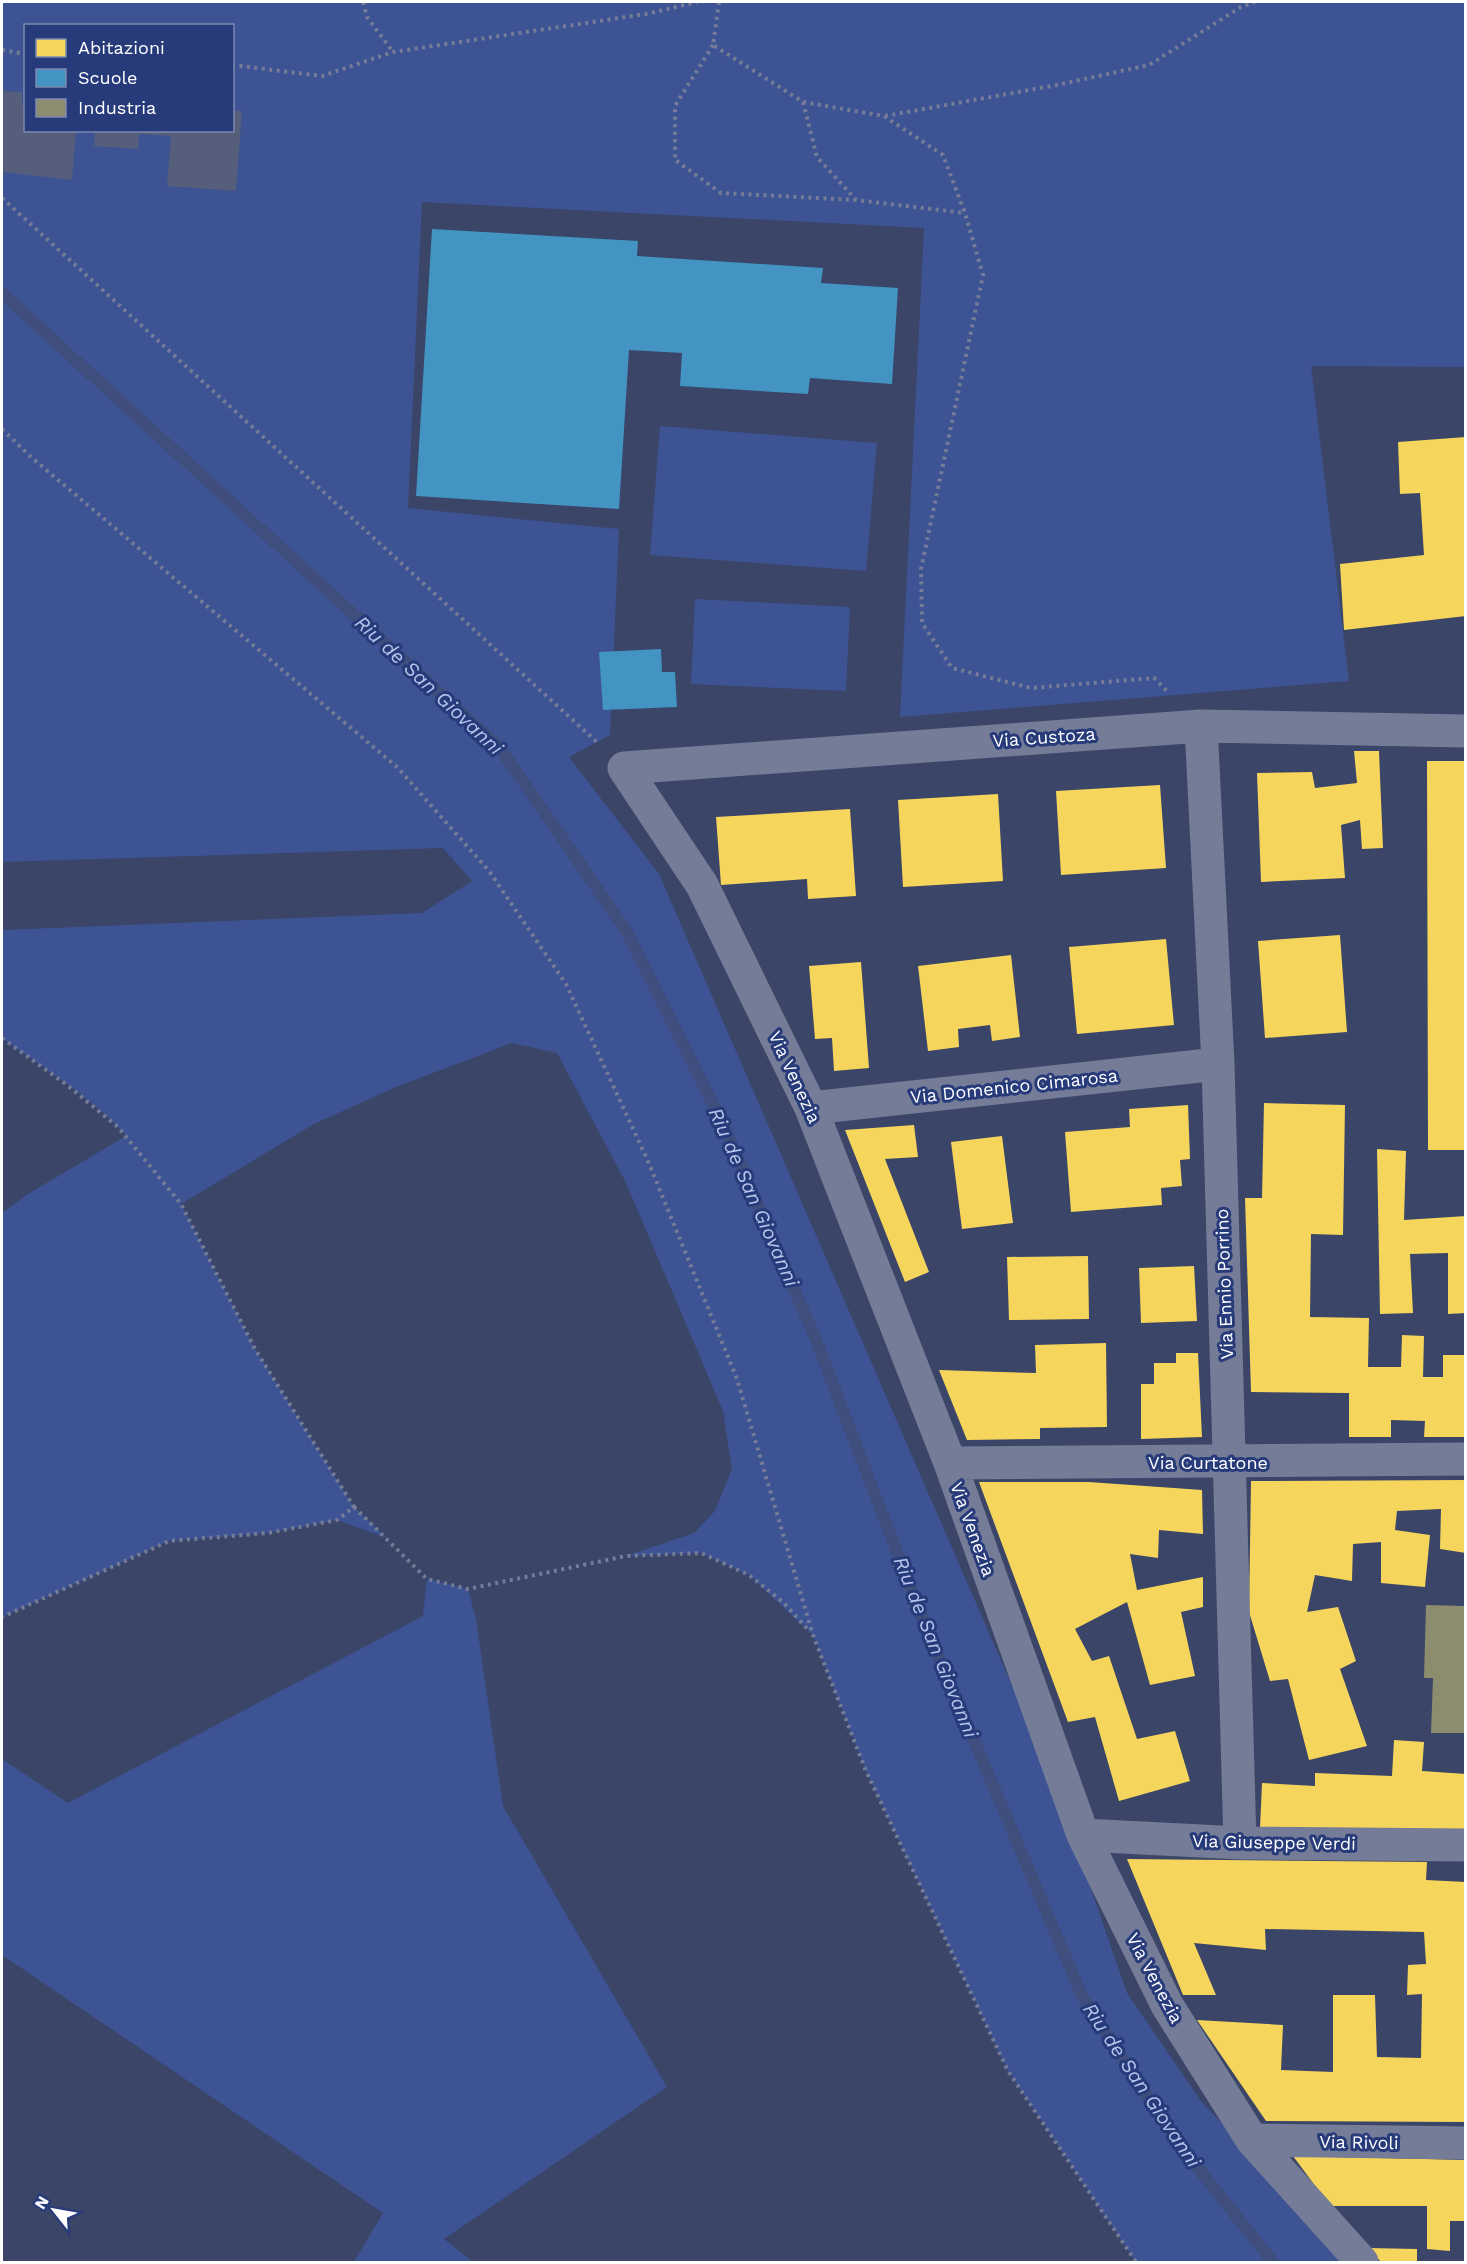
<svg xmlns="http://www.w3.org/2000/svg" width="1467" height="2264" font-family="'Work Sans',sans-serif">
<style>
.green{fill:#3d5393;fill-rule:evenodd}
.homes{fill:#f6d55c}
.schools{fill:#4393c3}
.industry{fill:#8c8c6e}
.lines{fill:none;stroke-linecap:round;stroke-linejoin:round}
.stream{stroke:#3f4e7d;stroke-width:12}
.building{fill:#555e7a}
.path{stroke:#757c97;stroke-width:4;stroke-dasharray:3 4.5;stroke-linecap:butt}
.street{stroke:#757c97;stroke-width:33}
.labels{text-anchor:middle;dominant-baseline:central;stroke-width:6;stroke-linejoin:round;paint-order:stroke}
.street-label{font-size:18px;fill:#fff;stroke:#273b7b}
.water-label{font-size:20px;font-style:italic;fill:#b6c4ec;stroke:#273b7b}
</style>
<rect width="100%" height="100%" fill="#3a4568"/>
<path class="green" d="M2 2H1465V367L1311 366 1349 681 900 717 924 228 422 202 408 508 619 529 610 735 569 757 659 874 1056 1787 1127 1993 1201 2101 1352 2262H1136L1008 2071 866 1771 813 1635 749 1575 701 1553 626 1556 694 1533 715 1511 732 1469 723 1411 626 1183 557 1053 512 1043 396 1087 314 1124 181 1204 255 1349 354 1507 387 1538 337 1520 268 1533 169 1541 2 1617V1213L28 1194 126 1136C96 1100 40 1066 2 1038V930L422 913 472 881 443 848 2 862ZM26 26H232V130H26Z
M660 426 877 443 866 571 650 555Z
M695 599 850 607 846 691 691 684Z
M427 1579 468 1589 476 1619 503 1806 667 2087 444 2239 473 2262H354L383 2213 2 1955V1759L68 1803 423 1616Z"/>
<path class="homes" d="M1466 437V616L1344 630 1340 564 1424 555 1420 493 1400 494 1398 442Z
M1354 751H1379L1383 848 1362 849 1360 820 1341 825 1345 878 1261 882 1257 773 1312 772 1315 788 1357 783Z
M1427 761H1466V1150H1428Z
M1160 785 1166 868 1061 875 1056 791Z
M998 794 1003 881 903 887 898 800Z
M850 809 856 896 808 899 807 879 721 885 716 817Z
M1340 935 1347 1032 1265 1038 1258 941Z
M1166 939 1174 1025 1077 1034 1069 947Z
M1011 955 1020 1037 992 1041 990 1025 958 1029 959 1047 928 1051 918 966Z
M861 962 869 1068 834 1071 832 1038 815 1039 809 966Z
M1264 1103 1345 1105 1343 1235 1311 1234 1310 1317 1369 1318 1368 1367H1401L1402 1335 1424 1336 1423 1377H1443V1355H1466V1437H1424L1425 1421 1391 1420V1437H1349V1393L1251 1392 1245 1198H1262Z
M1188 1105 1190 1159 1180 1160 1182 1186 1161 1188 1162 1205 1071 1212 1065 1132 1130 1127 1129 1109Z
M914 1125 918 1157 885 1159 929 1272 905 1282 845 1130Z
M1002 1136 1013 1223 962 1229 951 1142Z
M1377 1149 1406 1151 1404 1220 1466 1216V1313L1448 1314V1253L1410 1254 1413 1313 1380 1314Z
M1088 1256 1089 1319 1009 1320 1007 1257Z
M1194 1266 1197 1321 1141 1323 1139 1268Z
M1106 1343 1107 1427 1040 1428V1439L967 1440 939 1370 1036 1373 1035 1345Z
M1176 1353H1198L1202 1437 1141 1439V1384H1154V1363H1176Z
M1466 1480V1553L1440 1549 1441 1509 1397 1511 1395 1530 1430 1535 1425 1587 1381 1583V1542L1353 1544 1352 1581 1315 1575 1307 1612 1338 1607 1356 1661 1340 1669 1367 1746 1309 1760 1288 1679 1270 1681 1249 1612 1251 1481Z
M979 1482H1089L1202 1490 1203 1534 1159 1530 1158 1558 1130 1554 1137 1590 1203 1577V1607L1181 1612 1195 1676 1150 1685 1127 1602 1075 1629 1092 1661 1109 1656 1137 1739 1175 1731 1190 1781 1119 1801 1095 1717 1068 1722Z
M1394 1740 1424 1742 1422 1771 1466 1774V1830L1260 1828 1262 1783 1315 1786V1773L1392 1776Z
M1127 1859 1427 1862 1426 1880 1466 1882V2122L1266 2121 1197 2020 1283 2025 1281 2070 1333 2072V1995H1375L1377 2057 1421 2058 1422 1994 1407 1995 1408 1965 1426 1964 1424 1932 1265 1929 1266 1950 1194 1943 1216 1995H1183Z
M1293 2156 1466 2160V2221H1450V2251L1427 2249V2206H1330Z
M1368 2248 1417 2249V2262H1381Z"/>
<path class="schools" d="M432 229 638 241 637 256 823 268 821 283 898 288 892 384 810 378 808 394 680 386 682 353 629 350 619 509 416 496Z
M661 649 662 672H675L677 707 603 710 599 652Z"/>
<path class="industry" d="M1426 1605 1465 1606 1466 1733H1431L1433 1678H1424Z"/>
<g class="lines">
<path class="stream" d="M2 293 500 748 627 932 724 1126 816 1340 921 1615 1083 1998 1179 2144 1273 2262"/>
</g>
<path class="building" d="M2 91 22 92V105H26V130H76L72 180 2 172Z
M232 110 242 111 236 191 167 186 171 136 139 134 138 149 94 146 95 130H232Z"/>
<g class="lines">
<path class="path" d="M363 2 367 17 393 52
M719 2 713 45 803 102 884 116 943 155 965 213 983 275 921 569 922 623 952 668 1031 688 1154 678 1167 691
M713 45 675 106V160L721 193 856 200
M2 50 26 54
M232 65 322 76 393 52 646 14 697 2
M803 102 817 157 856 200 965 213
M885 116 1057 85 1149 65 1241 7 1255 2
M2 198 599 744
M2 429 31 457 397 767 489 871 566 984 648 1161 737 1379 813 1635 866 1771 1008 2071 1136 2262
M2 1038 67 1085 118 1127 181 1204 255 1349 354 1507 337 1520 268 1533 169 1541 2 1617
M354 1507 427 1579 468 1589 626 1556 701 1553 749 1575 784 1603 810 1632"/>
<path class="street" d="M1201 726 1218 1064 1240 1843
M811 1108 1218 1064
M950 1463 1466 1459
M1083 1835 1240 1843 1466 1845
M1252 2140 1466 2143
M1362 2262 1252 2140 1167 2005 1083 1835 950 1463 811 1108 702 885 624 768 1201 726 1466 731"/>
</g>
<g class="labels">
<g class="street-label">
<text transform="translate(1044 737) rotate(-4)">Via Custoza</text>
<text transform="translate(795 1077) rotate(65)">Via Venezia</text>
<text transform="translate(1014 1086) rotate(-6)">Via Domenico Cimarosa</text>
<text transform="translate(1224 1284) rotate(-92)">Via Ennio Porrino</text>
<text x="1208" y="1462">Via Curtatone</text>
<text transform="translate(973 1529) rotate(70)">Via Venezia</text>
<text transform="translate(1274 1842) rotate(1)">Via Giuseppe Verdi</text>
<text transform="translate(1155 1978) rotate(62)">Via Venezia</text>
<text transform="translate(1359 2142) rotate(1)">Via Rivoli</text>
</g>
<g class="water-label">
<text transform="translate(429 685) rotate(43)">Riu de San Giovanni</text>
<text transform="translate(754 1197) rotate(66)">Riu de San Giovanni</text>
<text transform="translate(936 1647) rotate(68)">Riu de San Giovanni</text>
<text transform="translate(1142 2085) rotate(56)">Riu de San Giovanni</text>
</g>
</g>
<rect width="1467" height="2264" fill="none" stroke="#ffffff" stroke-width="6"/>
<rect x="24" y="24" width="210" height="108" fill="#273b7b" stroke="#7d89b0" stroke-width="1.5"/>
<rect x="36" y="39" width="30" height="18" fill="#f6d55c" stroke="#7d89b0" stroke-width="1.5"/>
<text x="78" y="54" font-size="18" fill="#ffffff">Abitazioni</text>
<rect x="36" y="69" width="30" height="18" fill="#4393c3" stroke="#7d89b0" stroke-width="1.5"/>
<text x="78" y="84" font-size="18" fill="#ffffff">Scuole</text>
<rect x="36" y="99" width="30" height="18" fill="#8c8c6e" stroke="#7d89b0" stroke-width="1.5"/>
<text x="78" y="114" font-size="18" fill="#ffffff">Industria</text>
<g transform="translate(54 2210) rotate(301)" stroke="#273b7b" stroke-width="4.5" paint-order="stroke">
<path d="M0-4.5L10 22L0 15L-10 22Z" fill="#ffffff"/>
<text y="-9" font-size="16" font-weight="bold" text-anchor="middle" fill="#ffffff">N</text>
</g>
</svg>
